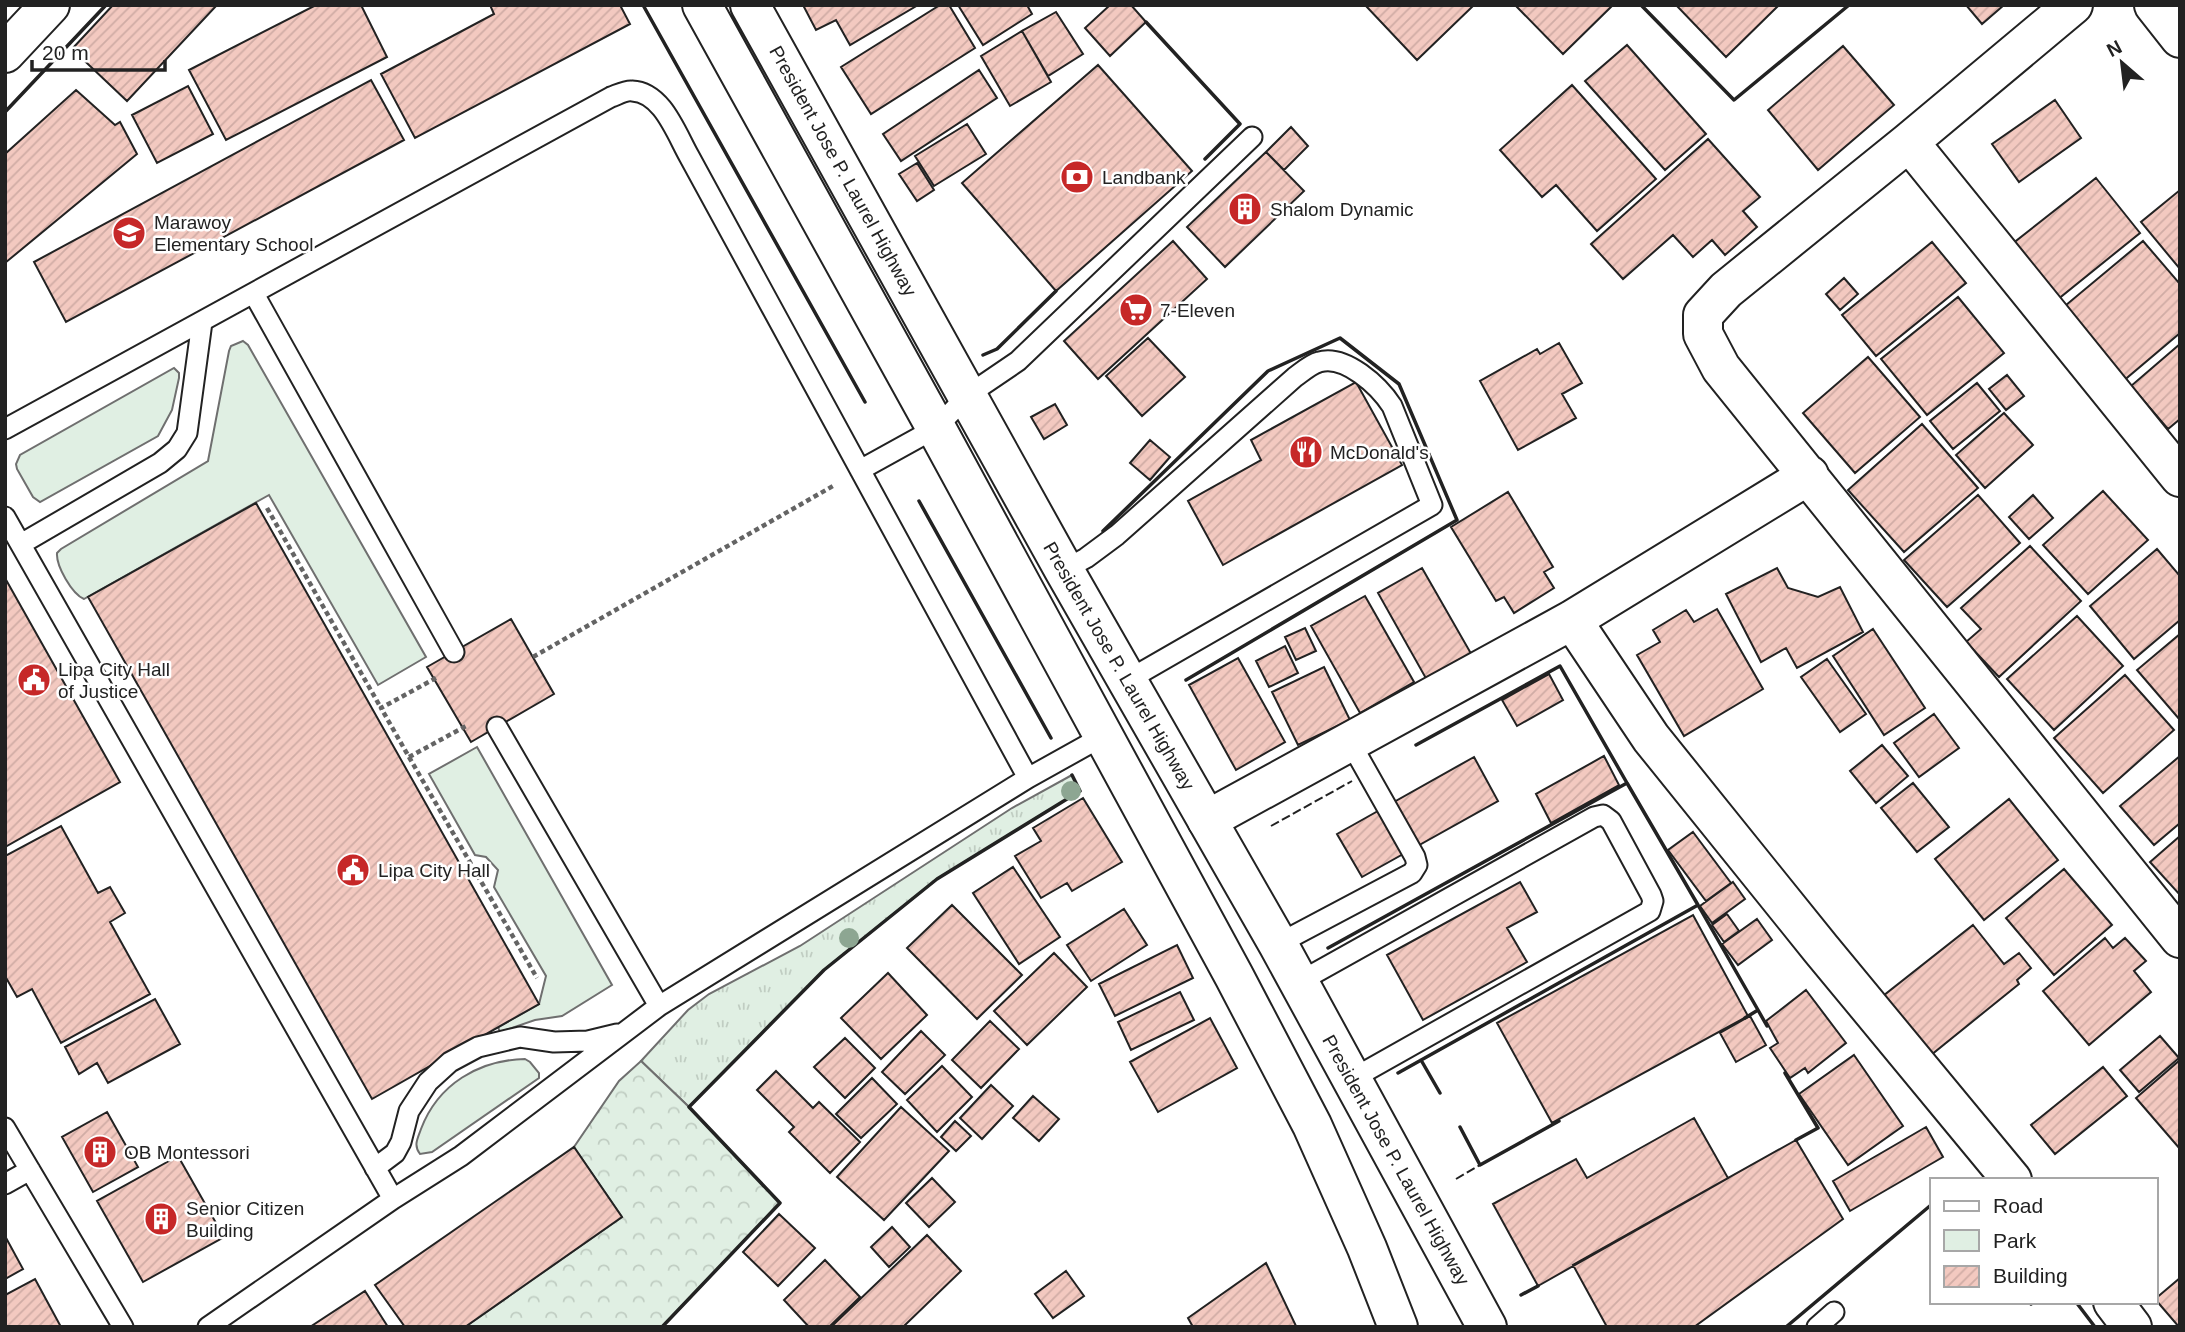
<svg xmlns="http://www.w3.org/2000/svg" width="2185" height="1332" font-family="Helvetica,sans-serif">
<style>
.grass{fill:url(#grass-tufts);stroke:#6f6f6f;stroke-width:2}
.forest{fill:url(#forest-crowns);stroke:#6f6f6f;stroke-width:2}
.green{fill:#e0efe3;stroke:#6f6f6f;stroke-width:2}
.building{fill:url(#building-hatch);stroke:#222;stroke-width:2}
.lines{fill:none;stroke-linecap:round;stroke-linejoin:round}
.service-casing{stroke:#222;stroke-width:23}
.minor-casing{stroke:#222;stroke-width:42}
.tertiary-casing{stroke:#222;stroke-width:42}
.trunk-casing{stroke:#222;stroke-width:42}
.path{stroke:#646464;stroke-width:4.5;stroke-dasharray:5 3.5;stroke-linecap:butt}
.service{stroke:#fff;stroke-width:19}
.minor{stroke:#fff;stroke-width:38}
.tertiary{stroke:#fff;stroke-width:38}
.trunk{stroke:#fff;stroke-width:38}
.fence{stroke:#222;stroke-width:2;stroke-dasharray:9 3.5;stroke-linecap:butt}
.wall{stroke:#222;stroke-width:3.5}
.tree{fill:#8da692}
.labels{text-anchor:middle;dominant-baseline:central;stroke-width:5;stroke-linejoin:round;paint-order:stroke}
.street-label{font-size:19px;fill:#222;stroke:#fff}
.poi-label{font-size:19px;fill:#222;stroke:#fff;text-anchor:start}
</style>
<defs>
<pattern id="grass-tufts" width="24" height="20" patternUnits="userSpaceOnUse" patternTransform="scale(1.75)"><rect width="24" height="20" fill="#e0efe3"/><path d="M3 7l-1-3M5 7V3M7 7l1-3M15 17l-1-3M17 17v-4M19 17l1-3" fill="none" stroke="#c0cdc2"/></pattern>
<pattern id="forest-crowns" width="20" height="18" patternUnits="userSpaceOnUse" patternTransform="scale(1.75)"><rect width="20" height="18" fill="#e0efe3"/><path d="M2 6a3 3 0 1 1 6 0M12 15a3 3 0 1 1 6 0" fill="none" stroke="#c0cdc2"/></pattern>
<pattern id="building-hatch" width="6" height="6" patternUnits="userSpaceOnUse" patternTransform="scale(1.75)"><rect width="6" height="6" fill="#f3c9c0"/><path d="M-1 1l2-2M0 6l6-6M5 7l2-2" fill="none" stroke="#d0aca5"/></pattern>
</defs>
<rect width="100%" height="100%" fill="#fff"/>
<path class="grass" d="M1072 775 1080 791 937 879 824 970 689 1107 641 1061 688 1010 709 994 800 946 1012 808Z"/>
<path class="forest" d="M641 1061 689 1107 780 1203 662 1327H465L622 1217 574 1147 619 1081Z"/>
<path class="green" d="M243 341 248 345 426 657 378 685 269 495 84 599C72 594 56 566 57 553L61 549 208 461 229 351 231 346Z
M174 368 179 373V378L172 410 158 436 40 502 33 497 17 469 16 464 20 455Z
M477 747 612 985 562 1016 535 1020 500 1032 498 1027 539 1004 546 976 494 887 498 870 486 857 475 855 429 774Z
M525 1059 530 1062 539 1073V1078L432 1152 420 1154C413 1145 418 1138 421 1129 438 1084 479 1060 525 1059Z"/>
<path class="building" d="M113 5H217L127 101 72 49Z
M316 5H361L387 57 226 140 189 70Z
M490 5H620L630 24 415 138 381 74 494 14Z
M803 5H918L850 45 836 20 816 30Z
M940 5H949L975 48 871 114 841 67Z
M958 5H1027L1032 14 983 45Z
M1110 5H1131L1146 22 1110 56 1085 28Z
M1365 5H1474L1417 60Z
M1515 5H1613L1563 54Z
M1676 5H1779L1726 57Z
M1966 5H2004L1982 24Z
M1056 12 1083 54 1048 76 1022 31Z
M1022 31 1051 82 1010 106 981 56Z
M1627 45 1706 134 1665 170 1585 81Z
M1843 46 1894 105 1818 170 1768 110Z
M1098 65 1192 171 1056 291 962 183Z
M979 70 997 98 901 161 883 134Z
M371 80 404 140 66 322 34 262Z
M1572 85 1656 179 1597 231 1556 185 1542 197 1500 150Z
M188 86 213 134 157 163 132 115Z
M76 90 115 125 120 122 137 154 5 263V154Z
M2055 100 2081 138 2019 182 1992 144Z
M967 124 986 154 934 186 915 156Z
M1291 127 1308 146 1284 170 1266 152Z
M1708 139 1760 197 1743 211 1757 227 1725 255 1712 240 1693 257 1673 235 1623 279 1591 244Z
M1266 152 1304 191 1225 267 1187 227Z
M917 163 934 190 917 201 899 174Z
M2096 178 2140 233 2052 304 2007 248Z
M2180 190V269L2141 222Z
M1173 241 1207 279 1098 379 1064 341Z
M2143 241 2180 284V333L2122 382 2060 310Z
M1932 242 1966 283 1876 356 1842 315Z
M1844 278 1858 294 1840 310 1826 294Z
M1958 297 2004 353 1927 415 1881 359Z
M1148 338 1185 377 1142 416 1106 376Z
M1559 343 1582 383 1562 394 1576 418 1518 450 1480 381 1537 349 1540 354Z
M2180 344V419L2168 429 2131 386Z
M1868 357 1920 417 1855 473 1803 413Z
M2007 375 2024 396 2006 410 1989 389Z
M1356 382 1402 465 1223 565 1188 501 1261 460 1251 440Z
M1977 383 2000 411 1953 449 1930 421Z
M1055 404 1067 425 1044 439 1031 417Z
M2004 413 2033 445 1985 488 1956 455Z
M1922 424 1978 488 1904 552 1848 490Z
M1150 440 1170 457 1150 480 1130 463Z
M2103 491 2148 540 2088 594 2043 545Z
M1508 492 1553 567 1544 572 1554 588 1514 613 1504 597 1496 601 1451 527Z
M1978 495 2020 543 1947 607 1904 560Z
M2033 495 2053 518 2029 539 2009 517Z
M256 503 539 1004 372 1099 88 597Z
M2030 546 2081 601 1999 677 1966 642 1981 629 1961 608Z
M2157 549 2180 576V620L2134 659 2090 606Z
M1422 568 1473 657 1428 682 1378 593Z
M1777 568 1788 588 1818 597 1840 587 1863 632 1797 668 1786 648 1761 662 1726 594Z
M5 578 120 782 5 847Z
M1365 596 1414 682 1360 713 1311 626Z
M1717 609 1763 689 1684 736 1637 655 1660 642 1653 630 1686 610 1694 622Z
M2077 616 2123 666 2054 730 2007 679Z
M511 619 554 694 471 742 427 667Z
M1305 628 1316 651 1296 660 1285 637Z
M1873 629 1925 708 1884 735 1833 656Z
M2180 634V720L2137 670Z
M1285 646 1298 673 1269 687 1256 661Z
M1238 658 1285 742 1236 770 1189 685Z
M1827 659 1866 714 1840 732 1801 677Z
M1324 667 1350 720 1298 745 1272 692Z
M1549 674 1563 700 1517 726 1502 700Z
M2125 675 2174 730 2103 793 2054 738Z
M1934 714 1959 748 1919 777 1894 743Z
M1882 745 1908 776 1876 803 1850 771Z
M1604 756 1619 785 1551 823 1536 794Z
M2180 756V823L2154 845 2120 806Z
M1474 757 1498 801 1362 877 1337 834Z
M1913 783 1949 827 1917 852 1881 808Z
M1083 798 1122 862 1072 891 1067 883 1041 898 1015 856 1041 841 1033 828Z
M2009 799 2058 860 1984 920 1935 859Z
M61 826 98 893 110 887 125 913 110 922 150 994 61 1043 32 989 17 997 5 976V856Z
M1693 832 1731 883 1706 901 1668 850Z
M2180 836V895L2150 862Z
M1013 867 1060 937 1019 964 973 893Z
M2064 869 2112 925 2054 975 2006 918Z
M1520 882 1537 912 1507 928 1527 962 1423 1020 1387 955Z
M1733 882 1745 899 1712 923 1700 906Z
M952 905 1022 975 977 1019 907 948Z
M1124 909 1147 945 1091 981 1067 945Z
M1727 914 1739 931 1724 942 1712 925Z
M1693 915 1748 1016 1552 1123 1497 1023Z
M1757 919 1772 940 1738 965 1722 944Z
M1973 925 2004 964 2019 953 2031 968 2017 980 2019 984 1931 1055 1883 996Z
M2105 938 2113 948 2125 938 2146 961 2134 971 2151 992 2089 1045 2043 991Z
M1177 945 1193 978 1115 1016 1099 984Z
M1054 953 1087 987 1027 1045 994 1011Z
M888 973 927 1015 881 1059 841 1018Z
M1806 990 1846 1043 1808 1073 1805 1068 1790 1078 1770 1048 1778 1043 1766 1021Z
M1180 992 1194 1020 1131 1050 1118 1022Z
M155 999 180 1044 108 1083 97 1063 79 1074 65 1047Z
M1750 1016 1766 1045 1736 1062 1720 1033Z
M1210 1018 1237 1068 1158 1112 1130 1062Z
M990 1021 1019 1049 981 1088 952 1060Z
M921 1031 945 1055 905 1094 882 1072Z
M2160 1036 2179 1058 2139 1092 2120 1070Z
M845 1038 875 1068 845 1098 814 1067Z
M1854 1055 1903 1126 1848 1165 1799 1094Z
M2180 1060V1149L2136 1098Z
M942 1066 972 1097 937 1132 907 1100Z
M2103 1067 2127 1096 2055 1154 2031 1125Z
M776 1071 813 1108 819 1102 860 1142 830 1173 789 1132 794 1127 757 1090Z
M872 1078 897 1104 861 1138 836 1114Z
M991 1085 1013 1106 982 1139 960 1118Z
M1033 1096 1059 1119 1039 1141 1013 1118Z
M901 1107 949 1151 884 1220 837 1177Z
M107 1112 138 1167 93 1192 62 1137Z
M1694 1118 1728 1178 1538 1286 1493 1204 1576 1159 1587 1178Z
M955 1121 971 1136 956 1151 941 1137Z
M1926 1127 1943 1157 1850 1211 1833 1181Z
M1796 1140 1843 1219 1694 1327H1607L1573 1265Z
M574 1147 622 1217 465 1327H405L375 1285Z
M178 1156 224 1237 143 1282 97 1201Z
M932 1178 955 1202 929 1227 906 1203Z
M779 1214 815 1248 778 1286 743 1252Z
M892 1227 910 1247 889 1267 871 1247Z
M927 1235 961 1271 903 1327H831Z
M5 1236 23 1269 5 1279Z
M825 1260 860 1297 829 1327H809L784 1300Z
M1266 1263 1296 1326 1193 1327 1188 1318Z
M1066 1271 1084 1296 1053 1318 1035 1294Z
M2180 1278V1327H2179L2155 1299Z
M35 1279 61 1327H5V1295Z
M365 1291 388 1327H310Z"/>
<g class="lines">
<defs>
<path id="service" d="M254 294 454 652
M5 429 611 97C617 95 626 90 632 91 662 92 676 133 689 156L1028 778
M860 470 936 428 968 395 1018 361 1252 137
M5 517 393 1199
M21 544 160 463 177 449 187 433 202 322
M1064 570 1086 558 1117 535 1295 377C1302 372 1311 364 1319 362 1345 354 1379 386 1392 406L1432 505 1128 680
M497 727 659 1006
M1278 944 1412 873 1417 865 1415 857 1350 742
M1299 982 1594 817 1603 815 1611 821 1651 895 1653 901 1650 911 1352 1079
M5 1128 123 1327
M375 1168 395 1153 401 1142 409 1111 428 1082 450 1062 478 1047 520 1037 554 1042 588 1041 617 1034
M5 1184 30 1170
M208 1327 393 1199 461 1156 659 1006 1028 778 1105 735
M1817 1327 1834 1312"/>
<path id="minor" d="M2073 5 1909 142 1726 290 1703 315V334L1721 368 2180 938
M2154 5 2180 38
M1909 142 2180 477
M1572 620 1651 738 1821 949 2012 1180
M1207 820 1572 620 1809 475
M2113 1302 2132 1327"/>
<path id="tertiary" d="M5 53 50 5"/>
<path id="trunk" d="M702 5 936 428 1234 976 1312 1125 1367 1248 1398 1327
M750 5 1064 570 1278 944 1487 1327"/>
</defs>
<use href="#service" class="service-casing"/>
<use href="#minor" class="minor-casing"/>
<use href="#tertiary" class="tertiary-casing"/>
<use href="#trunk" class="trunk-casing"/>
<path class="path" d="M267 508 381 708
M533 657 833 486
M436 678 381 708 409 757 466 726
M409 757 537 978"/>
<use href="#service" class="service"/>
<use href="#minor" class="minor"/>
<use href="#tertiary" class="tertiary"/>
<use href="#trunk" class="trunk"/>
<path class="fence" d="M1271 826 1352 781
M1456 1179 1480 1165"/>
<path class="wall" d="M643 5 865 402
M1641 5 1734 100 1849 5
M1146 22 1240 124 1205 159
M5 112 106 5
M983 355 997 349 1056 291
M919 501 1051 738
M1103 531 1268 371 1340 338 1399 384 1457 520 1186 680
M1416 745 1560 666 1627 783
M1698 905 1758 1010 1745 1018
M1328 948 1627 783 1698 905 1398 1073
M1758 1010 1767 1026
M1421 1060 1440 1093
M1785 1073 1818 1128 1796 1140
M1460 1127 1480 1165 1559 1121
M1521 1295 1538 1286
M2029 1302 2031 1304 2034 1302
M2076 1302 2095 1327
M662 1327 780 1203 689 1107 824 970 937 879 1080 791 1072 775
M1786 1327 1931 1205"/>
</g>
<g class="tree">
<circle cx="1071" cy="791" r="10"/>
<circle cx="849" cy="938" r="10"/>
</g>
<defs>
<symbol id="bank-disc" viewBox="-11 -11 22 22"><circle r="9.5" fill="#c62828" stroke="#fff"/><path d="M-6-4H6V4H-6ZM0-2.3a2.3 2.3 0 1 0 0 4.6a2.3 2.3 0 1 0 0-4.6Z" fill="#fff"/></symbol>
<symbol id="building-disc" viewBox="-11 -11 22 22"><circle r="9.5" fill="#c62828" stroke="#fff"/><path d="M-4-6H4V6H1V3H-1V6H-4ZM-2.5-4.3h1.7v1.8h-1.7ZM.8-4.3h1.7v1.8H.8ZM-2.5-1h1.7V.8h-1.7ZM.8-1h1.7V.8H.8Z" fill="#fff"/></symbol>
<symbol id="school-disc" viewBox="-11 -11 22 22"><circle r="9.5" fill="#c62828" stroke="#fff"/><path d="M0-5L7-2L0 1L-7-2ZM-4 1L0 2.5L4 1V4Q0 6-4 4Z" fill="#fff"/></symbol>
<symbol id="supermarket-disc" viewBox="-11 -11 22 22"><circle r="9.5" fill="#c62828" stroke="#fff"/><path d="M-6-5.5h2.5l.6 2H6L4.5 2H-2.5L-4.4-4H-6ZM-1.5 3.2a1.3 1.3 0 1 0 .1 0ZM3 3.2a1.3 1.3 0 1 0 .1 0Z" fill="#fff"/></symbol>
<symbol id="restaurant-disc" viewBox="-11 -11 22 22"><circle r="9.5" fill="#c62828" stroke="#fff"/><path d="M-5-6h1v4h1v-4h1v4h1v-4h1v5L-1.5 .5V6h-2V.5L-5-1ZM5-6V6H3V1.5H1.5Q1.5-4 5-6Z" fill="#fff"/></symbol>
<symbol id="civic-disc" viewBox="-11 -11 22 22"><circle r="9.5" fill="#c62828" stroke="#fff"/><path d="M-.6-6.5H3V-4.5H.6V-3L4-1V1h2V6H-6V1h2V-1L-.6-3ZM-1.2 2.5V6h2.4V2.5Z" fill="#fff"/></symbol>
</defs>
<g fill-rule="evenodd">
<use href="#bank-disc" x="1058" y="158" width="38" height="38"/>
<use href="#building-disc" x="1226" y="190" width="38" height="38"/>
<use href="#school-disc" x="110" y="214" width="38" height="38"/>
<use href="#supermarket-disc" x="1117" y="291" width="38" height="38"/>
<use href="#restaurant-disc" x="1287" y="433" width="38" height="38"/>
<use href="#civic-disc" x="15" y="661" width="38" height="38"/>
<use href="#civic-disc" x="334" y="851" width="38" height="38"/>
<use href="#building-disc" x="81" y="1133" width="38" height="38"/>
<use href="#building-disc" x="142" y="1200" width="38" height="38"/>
</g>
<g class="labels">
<g class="street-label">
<text transform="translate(843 171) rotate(61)">President Jose P. Laurel Highway</text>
<text transform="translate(1119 666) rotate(60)">President Jose P. Laurel Highway</text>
<text transform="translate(1396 1160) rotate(61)">President Jose P. Laurel Highway</text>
</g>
<g class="poi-label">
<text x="1102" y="177">Landbank</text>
<text x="1270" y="209">Shalom Dynamic</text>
<text x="154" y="222">Marawoy<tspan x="154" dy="22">Elementary School</tspan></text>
<text x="1160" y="310">7-Eleven</text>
<text x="1330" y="452">McDonald's</text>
<text x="58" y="669">Lipa City Hall<tspan x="58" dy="22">of Justice</tspan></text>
<text x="378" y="870">Lipa City Hall</text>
<text x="124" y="1152">OB Montessori</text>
<text x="186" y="1208">Senior Citizen<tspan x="186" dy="22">Building</tspan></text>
</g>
</g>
<rect width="2185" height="1332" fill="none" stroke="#222222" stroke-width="14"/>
<rect x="1930" y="1178" width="228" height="126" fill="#ffffff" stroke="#a7a7a7" stroke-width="2"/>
<rect x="1944" y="1201" width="35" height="10" fill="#ffffff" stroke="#a7a7a7" stroke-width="2"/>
<text x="1993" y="1213" font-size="21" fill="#222222">Road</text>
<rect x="1944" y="1230" width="35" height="21" fill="#e0efe3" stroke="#a7a7a7" stroke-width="2"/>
<text x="1993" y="1248" font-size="21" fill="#222222">Park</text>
<rect x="1944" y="1266" width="35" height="21" fill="url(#building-hatch)" stroke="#a7a7a7" stroke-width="2"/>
<text x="1993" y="1283" font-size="21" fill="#222222">Building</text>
<g transform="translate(2122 63) rotate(332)" stroke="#ffffff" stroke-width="5" paint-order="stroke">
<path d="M0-5L12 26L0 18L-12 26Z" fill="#222222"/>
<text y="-10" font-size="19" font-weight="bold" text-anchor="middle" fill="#222222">N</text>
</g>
<path d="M32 60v10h133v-10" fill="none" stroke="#222222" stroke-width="3.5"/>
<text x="42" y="60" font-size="21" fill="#222222" stroke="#ffffff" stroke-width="5" paint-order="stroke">20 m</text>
</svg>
